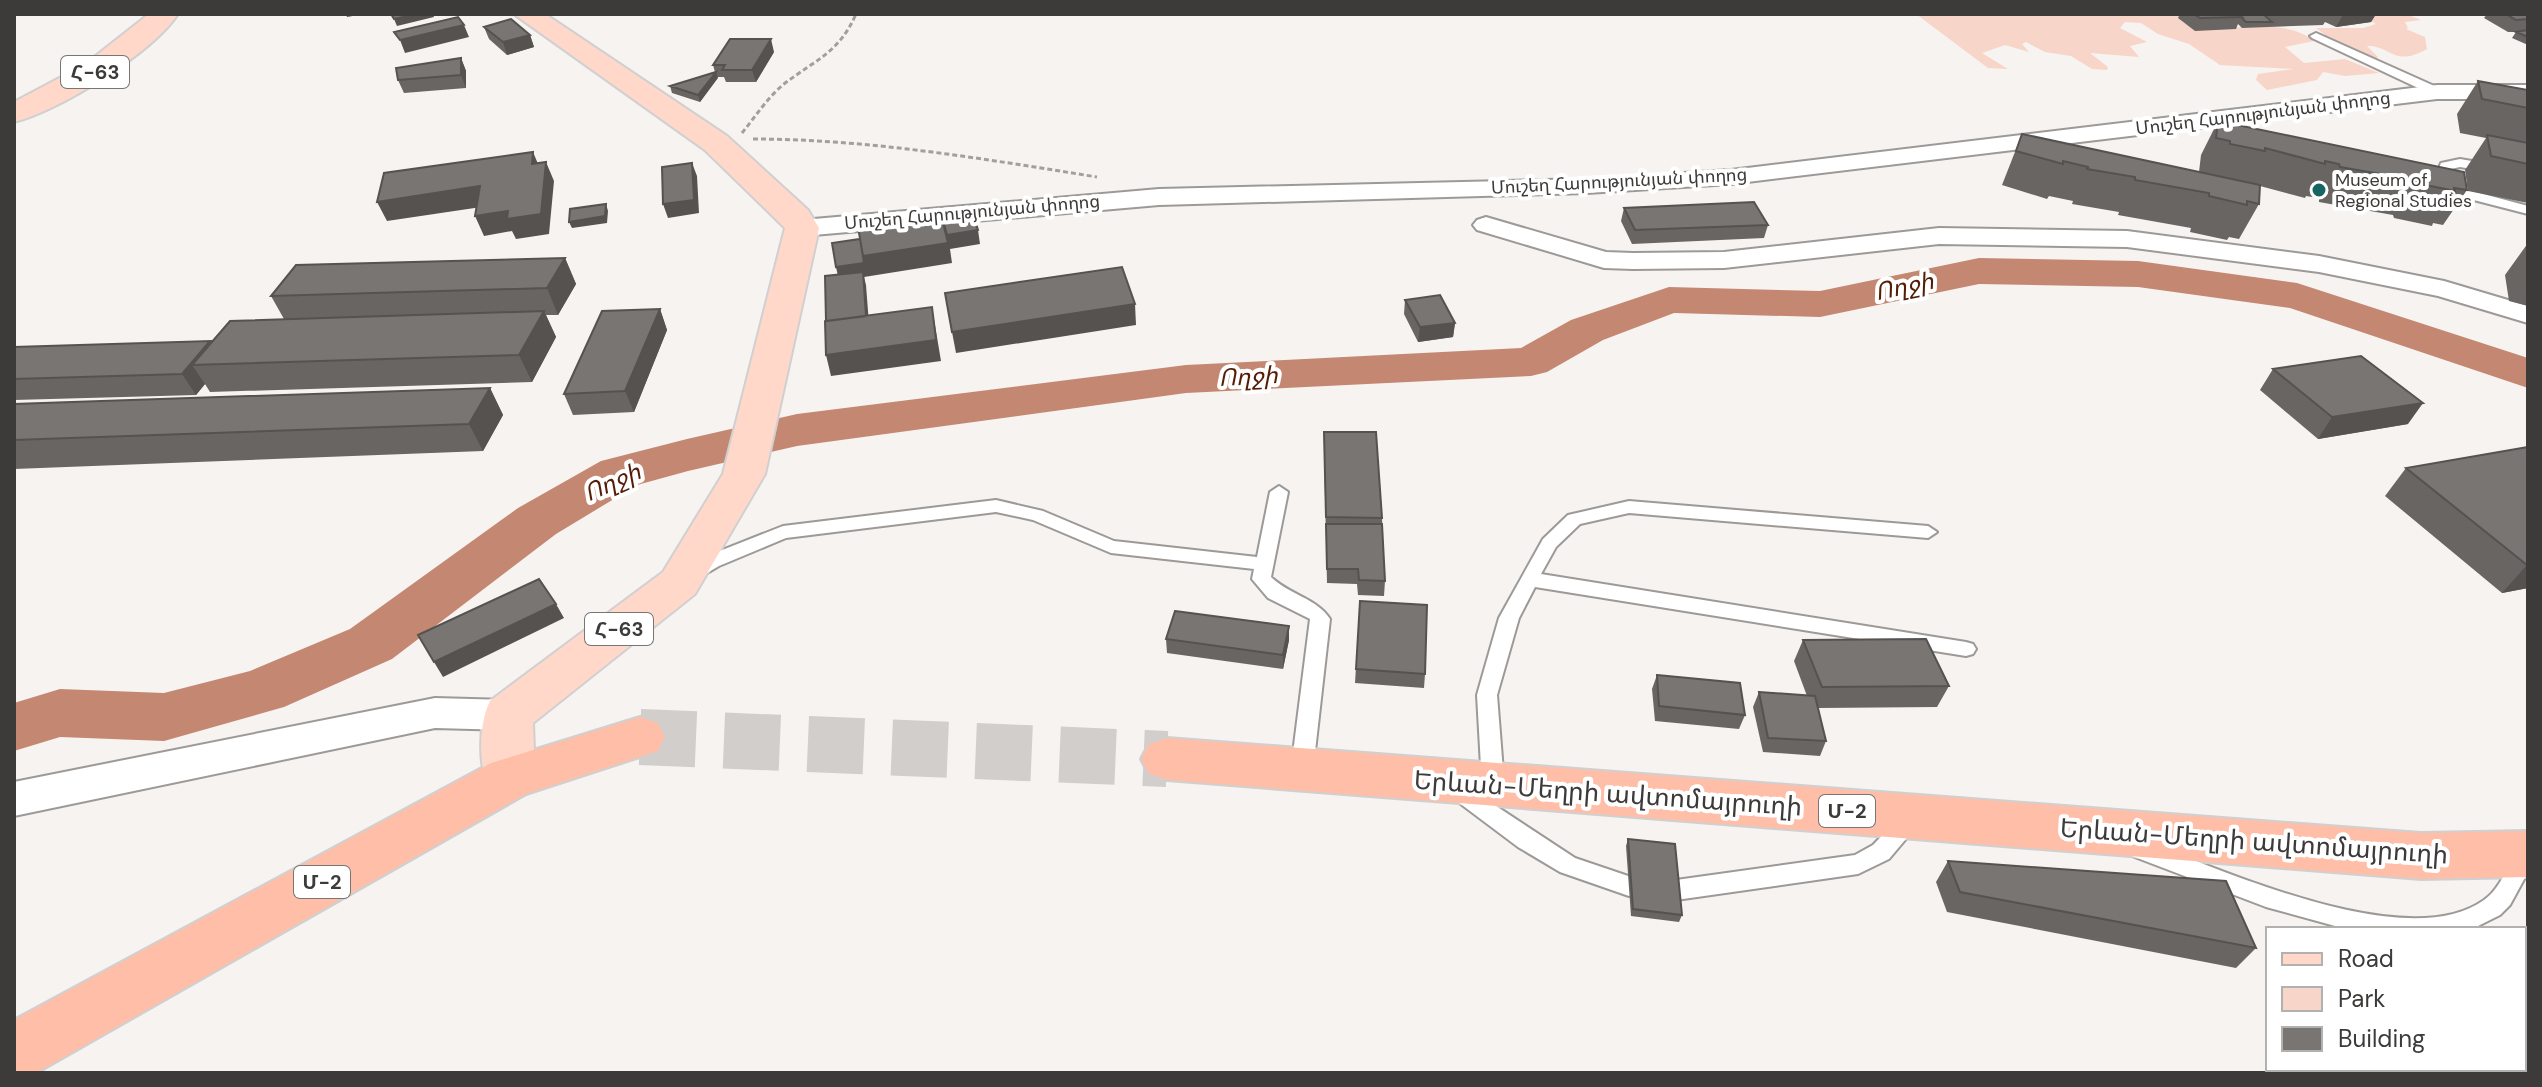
<svg xmlns="http://www.w3.org/2000/svg" width="2542" height="1087" font-family="'DM Sans','Noto Sans Armenian',sans-serif">
<style>
.green{fill:#f7d5c9}
.lines{fill:none;stroke-linecap:round;stroke-linejoin:round}
.river{fill:#c48772;fill-rule:evenodd}
.highway-tunnel{stroke:#d2cecc;stroke-width:56;stroke-dasharray:56 28;stroke-linecap:butt}
.lane-casing{stroke:#9d9997;stroke-width:4}
.street-casing{stroke:#9d9997;stroke-width:4}
.primary-casing{stroke:#d0d0d0;stroke-width:4}
.highway-casing{stroke:#d0d0d0;stroke-width:4}
.path{stroke:#a29f9d;stroke-width:3;stroke-dasharray:5 3;stroke-linecap:butt}
.lane{fill:#fff;fill-rule:evenodd}
.street{fill:#fff;fill-rule:evenodd}
.primary{fill:#ffd8ca;fill-rule:evenodd}
.highway{fill:#ffbea7;fill-rule:evenodd}
.wall{fill:#686563}
.shaded-wall{fill:#555250}
.building{fill:#797573;stroke:#555250;stroke-width:2}
.poi-dot{fill:#176460;stroke:#fff;stroke-width:3}
.labels{text-anchor:middle;dominant-baseline:central;stroke-width:8;stroke-linejoin:round;paint-order:stroke}
.far-street-label{font-size:18px;fill:#3d3b3a;stroke:#fff}
.far-poi-label{font-size:18px;fill:#3d3b3a;stroke:#fff;text-anchor:start}
.shield{fill:#fff;stroke:#777675;stroke-width:2}
.shield-label{font-size:20px;font-weight:bold;fill:#3d3b3a}
.water-label{font-size:24px;font-style:italic;fill:#551d06;stroke:#fff}
.near-street-label{font-size:26px;fill:#3d3b3a;stroke:#fff}
</style>
<rect width="100%" height="100%" fill="#f7f3f1"/>
<path class="green" d="M1916 14H2258L2182 21C2200 42 2277 10 2314 41L2285 47 2304 63 2345 59 2379 73 2345 76 2323 72 2317 80 2267 90 2256 80 2258 74 2294 69 2220 65 2189 44 2158 34 2141 23 2125 22 2120 28 2147 42 2130 46 2139 57 2090 53 2108 67 2107 70 2092 69 2071 56 2045 52 2026 42 2022 44 2029 52 2005 45 1982 53 2008 69 1988 68Z
M2359 14H2406L2421 20 2405 22 2408 28 2406 29 2425 37 2427 49C2393 68 2391 45 2367 46L2378 57 2375 59 2332 40 2316 28H2363L2376 24Z"/>
<g class="lines">
<path class="river" d="M1979 258 2138 261 2297 283 2528 358V388L2290 308 2138 287 1979 284 1820 317 1674 313 1603 340 1547 372 1531 376 1186 393 797 446 688 471 637 485 556 534 392 659 284 707 164 741 60 737 14 751V703L60 689 164 693 250 671 350 629 518 508 601 461 687 439 797 414 1186 365 1521 348 1571 320 1669 287 1820 291Z"/>
<path class="highway-tunnel" d="M640 737 1167 759"/>
<defs>
<path id="lane" d="M2316 33 2441 89 2443 92 2433 95 2312 38 2310 36Z
M2460 159 2496 165V171L2491 172 2460 167 2451 169 2450 172 2472 191 2528 206V214L2462 197 2437 173 2441 163Z
M1279 486 1288 492 1271 577C1288 594 1318 599 1330 619L1313 769 1309 775 1302 778 1295 775 1291 769 1310 619 1268 598 1252 579 1254 569 1111 553 1033 520 996 512 786 538 719 566 695 580 686 573 707 556 783 526 996 500 1043 511 1114 541 1257 557 1270 492Z
M1629 501 1928 526 1937 532 1928 538 1629 513 1580 524 1556 547 1541 574 1966 642 1973 644 1976 649 1973 654 1966 656 1535 587 1519 618 1497 695 1504 784 1501 790 1493 793 1485 790 1482 784 1477 695 1499 618 1543 539 1568 515Z
M1458 781 1575 858 1637 879 1640 886 1637 893 1629 896 1560 872 1518 847 1450 796 1447 790 1450 784Z
M1910 812 1918 815 1921 821 1889 859 1858 874 1676 900 1668 897 1665 890 1668 883 1676 880 1855 855 1873 845 1902 815Z
M2140 840C2221 868 2406 956 2484 900 2500 889 2508 866 2517 849L2528 848V872L2510 905 2500 915 2472 929H2346L2266 907 2132 856 2129 849 2132 842Z"/>
<path id="street" d="M2437 85H2528V99H2437L1731 184 1587 193 1159 205 802 236 793 234 789 228 793 222 802 220 1159 189 1587 179 1731 170Z
M1486 217 1606 252 1633 253 1724 252 1939 228 2127 231 2319 256 2444 281 2528 306V323L2438 296 2319 272 2127 247 1939 244 1724 268 1633 269 1604 268 1477 230 1473 225 1477 220Z
M435 698 508 700 522 704 527 715 522 726 508 730 435 728 14 816V782Z"/>
<path id="primary" d="M149 14H178C152 53 59 111 14 122V102L84 65Z
M514 14H545L727 136 808 210 819 228 765 474 695 594 533 723 535 778 527 793 509 799 491 793C478 769 478 725 490 701L663 572 723 474 785 228 705 150Z"/>
<path id="highway" d="M640 717 658 723 665 737 658 751 526 794 36 1073H14V1020L491 763Z
M1167 738 2421 833 2528 831V877L2421 879 1167 780 1149 774 1141 759 1149 744Z"/>
</defs>
<use href="#lane" class="lane-casing"/>
<use href="#street" class="street-casing"/>
<use href="#primary" class="primary-casing"/>
<use href="#highway" class="highway-casing"/>
<path class="path" d="M742 133C755 117 768 97 784 84 815 60 839 53 856 14
M753 139C868 139 984 159 1097 177"/>
<use href="#lane" class="lane"/>
<use href="#street" class="street"/>
<use href="#primary" class="primary"/>
<use href="#highway" class="highway"/>
</g>
<path class="wall" d="M2180 14H2376L2371 22 2336 27 2325 22 2323 25 2242 28 2238 24 2236 29 2195 31 2178 18Z
M2487 14H2528V45L2512 38 2516 32H2508L2484 18Z
M484 27 530 35 534 47 507 55 489 39Z
M774 52 756 82H726L724 77H718L700 102 672 93 670 86 715 72 713 65Z
M461 58 466 71V88L404 93 398 80Z
M2478 81 2528 90V203L2468 191 2465 170 2486 138 2460 133 2457 114Z
M2218 121 2467 190 2443 225 2433 223 2432 226 2394 218 2393 215 2319 202V198L2306 196 2305 198 2260 186 2259 204 2239 239 2229 237 2227 240 2190 232 2191 228 2118 215 2119 212 2072 204 2073 201 2049 196 2047 199 2002 185 2022 134 2199 172 2201 155Z
M1624 208 1768 225 1764 238 1632 244 1621 221Z
M2528 243V306L2509 301 2505 275Z
M565 258 576 284 558 315H546L556 337 532 382 210 392 205 384 196 395 14 400V347L210 341 211 343 284 319 271 296Z
M1405 300 1455 323 1453 337 1418 342 1404 314Z
M660 309 667 330 634 412 573 415 564 394Z
M2273 369 2408 424 2318 439 2260 390Z
M490 388 503 415 483 451 14 469V404Z
M1324 432 1382 518 1385 581 1384 596 1358 595 1357 584 1327 583 1324 453Z
M2528 447V588L2502 593 2385 496 2406 468Z
M1360 601 1425 674 1424 688 1355 683Z
M1166 639 1289 640 1283 669 1167 653Z
M1803 640 1949 686 1937 707 1818 708 1826 741 1820 756 1763 752 1753 707 1759 692 1807 696 1794 661Z
M1657 675 1745 715 1739 729 1655 721 1652 689Z
M1628 839 1682 915 1679 922 1631 916 1626 846Z
M1948 861 2256 948 2236 968 1947 912 1936 882Z"/>
<path class="shaded-wall" d="M346 14H364L347 17Z
M418 14H433L434 17 397 26 394 19Z
M2351 14H2376L2371 22 2336 27 2343 15Z
M464 25 469 37 405 53 400 40Z
M530 35 534 47 507 55 503 42Z
M771 39 774 52 756 82 752 70Z
M461 58 466 71V88L461 75Z
M716 72 718 78 700 102 698 95Z
M533 152 541 171 532 164Z
M546 162 554 181 549 234 516 239 512 231 484 236 475 216Z
M692 163 697 176 699 213 668 218 663 204Z
M480 186 488 206 387 221 377 202Z
M606 204 608 211 607 223 572 228 569 222Z
M978 230 980 244 950 249 952 263 864 277 866 285 870 337 839 281 836 267 860 239 947 235Z
M565 258 576 284 558 315 547 288Z
M1135 304 1136 325 956 353 952 332Z
M932 307 941 361 831 376 826 355Z
M660 309 667 330 634 412 625 391Z
M544 311 556 337 532 382 519 355Z
M1455 323 1453 337 1418 342 1420 327Z
M210 341 223 362 192 365 205 384 196 395 182 374Z
M490 388 503 415 483 451 469 424Z
M2423 403 2408 424 2318 439 2332 417Z
M2527 565H2528V588L2502 593Z
M556 604 564 618 443 677 434 662Z
M1289 626V640L1283 669V655Z"/>
<path class="building" d="M391 14H418L394 19Z
M2194 14H2238L2242 17 2200 18Z
M2238 14H2263L2272 22H2246Z
M2506 14H2528V19L2516 20Z
M458 17 464 25 400 40 394 32Z
M511 19 530 35 503 42 484 27Z
M2528 30V37L2516 32Z
M730 39H771L752 70H722L725 65H713Z
M461 58V75L398 80 396 68Z
M716 72 698 95 670 86Z
M2478 81 2528 90V108L2482 99Z
M2218 121 2464 172 2467 190 2454 188 2455 191 2416 183V180L2340 167 2339 164 2325 161V164L2265 148V151L2230 144V141L2216 138Z
M2022 134 2260 185 2259 204 2247 201V205L2209 196V193L2135 180V177L2087 169 2088 167 2063 161V164L2016 151Z
M2487 135 2528 143V164L2491 156Z
M533 152 532 164 546 162 541 214 507 219 508 211 475 216 480 186 377 202 384 173Z
M692 163 694 200 663 204 662 167Z
M1754 202 1768 225 1635 230 1624 208Z
M606 204 605 216 569 222 570 209Z
M972 211 978 230 947 235 942 216Z
M941 215 948 243 863 256 858 227Z
M860 239 864 263 836 267 832 243Z
M565 258 547 288 271 296 296 265Z
M1122 267 1135 304 952 332 945 293Z
M863 272 866 316 826 321 825 276Z
M1440 295 1455 323 1420 327 1405 300Z
M932 307 936 340 826 355 825 321Z
M660 309 625 391 564 394 602 311Z
M544 311 519 355 192 365 230 321Z
M210 341 182 374 14 379V347Z
M2361 356 2423 403 2332 417 2273 369Z
M490 388 469 424 14 440V404Z
M1324 432H1376L1382 518 1326 517Z
M2528 447V565H2527L2406 468Z
M1326 524H1382L1385 581 1359 580 1358 569H1327Z
M539 579 556 604 434 662 418 635Z
M1360 601 1427 605 1425 674 1356 669Z
M1175 611 1289 626 1283 655 1166 639Z
M1926 639 1949 686 1822 687 1803 640Z
M1657 675 1740 683 1745 715 1659 706Z
M1759 692 1815 696 1826 741 1768 738Z
M1628 839 1675 844 1682 915 1633 909Z
M1948 861 2226 881 2256 948 1960 892Z"/>
<circle class="poi-dot" cx="2319" cy="190" r="8"/>
<g class="labels">
<g class="far-street-label">
<text transform="translate(2263 113) rotate(-7)">Մուշեղ Հարությունյան փողոց</text>
<text transform="translate(1619 181) rotate(-3)">Մուշեղ Հարությունյան փողոց</text>
<text transform="translate(972 212) rotate(-5)">Մուշեղ Հարությունյան փողոց</text>
</g>
<g class="far-poi-label">
<text x="2335" y="180">Museum of<tspan x="2335" dy="21">Regional Studies</tspan></text>
</g>
<g class="shield">
<rect x="61" y="56" width="68" height="32" rx="6"/>
<rect x="585" y="613" width="68" height="32" rx="6"/>
<rect x="1819" y="795" width="56" height="32" rx="6"/>
<rect x="294" y="866" width="56" height="32" rx="6"/>
</g>
<g class="shield-label">
<text x="95" y="72">Հ-63</text>
<text x="619" y="629">Հ-63</text>
<text x="1847" y="811">Մ-2</text>
<text x="322" y="882">Մ-2</text>
</g>
<g class="water-label">
<text transform="translate(1904 286) rotate(-12)">Ողջի</text>
<text transform="translate(1248 376) rotate(-3)">Ողջի</text>
<text transform="translate(612 482) rotate(-24)">Ողջի</text>
</g>
<g class="near-street-label">
<text transform="translate(1608 793) rotate(4)">Երևան-Մեղրի ավտոմայրուղի</text>
<text transform="translate(2254 841) rotate(4)">Երևան-Մեղրի ավտոմայրուղի</text>
</g>
</g>
<rect width="2542" height="1087" fill="none" stroke="#3d3b3a" stroke-width="32"/>
<rect x="2266" y="927" width="260" height="144" fill="#ffffff" stroke="#b1b1b0" stroke-width="2"/>
<rect x="2282" y="953" width="40" height="12" fill="#ffd8ca" stroke="#b1b1b0" stroke-width="2"/>
<text x="2338" y="967" font-size="24" fill="#3d3b3a">Road</text>
<rect x="2282" y="987" width="40" height="24" fill="#f7d5c9" stroke="#b1b1b0" stroke-width="2"/>
<text x="2338" y="1007" font-size="24" fill="#3d3b3a">Park</text>
<rect x="2282" y="1027" width="40" height="24" fill="#797573" stroke="#b1b1b0" stroke-width="2"/>
<text x="2338" y="1047" font-size="24" fill="#3d3b3a">Building</text>
</svg>
